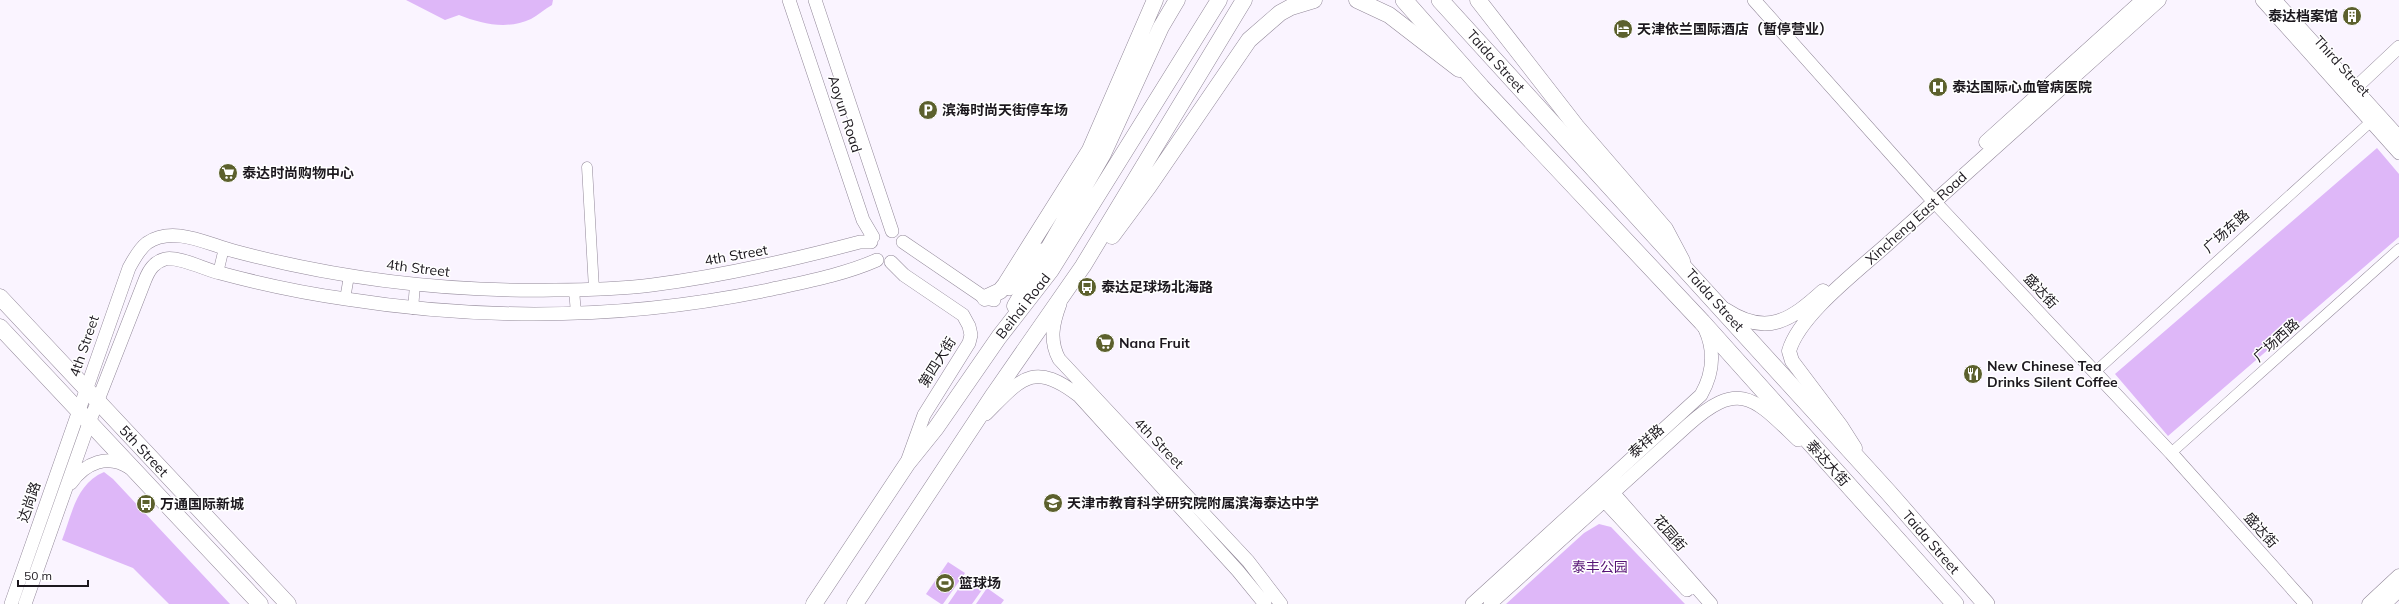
<svg xmlns="http://www.w3.org/2000/svg" width="2399" height="604" font-family="Mulish,'Noto Sans SC',sans-serif">
<style>
.green{fill:#deb7f8}
.lines{fill:none;stroke-linecap:round;stroke-linejoin:round}
.minor-casing{stroke:#928899;stroke-width:11}
.tertiary-casing{stroke:#928899;stroke-width:14}
.secondary-casing{stroke:#928899;stroke-width:15}
.primary-casing{stroke:#928899;stroke-width:17}
.trunk-casing{stroke:#928899;stroke-width:18}
.minor{stroke:#fff;stroke-width:10}
.tertiary{stroke:#fff;stroke-width:13}
.secondary{stroke:#fff;stroke-width:14}
.primary{stroke:#fff;stroke-width:16}
.trunk{stroke:#fff;stroke-width:17}
.labels{text-anchor:middle;dominant-baseline:central;stroke-width:3;stroke-linejoin:round;paint-order:stroke}
.poi-label{font-size:14px;font-weight:bold;fill:#1c181e;stroke:#fff;text-anchor:start}
.street-label{font-size:14px;fill:#1c181e;stroke:#fff}
.park-label{font-size:14px;fill:#551375;stroke:#fff}
</style>
<rect width="100%" height="100%" fill="#faf4ff"/>
<path class="green" d="M406 0H553L552 5C545 9 538 15 531 19 507 30 482 24 459 15L445 20Z
M2377 148 2399 174V237L2168 436 2115 374Z
M104 472 113 479 230 604H169L133 568 62 540C72 514 76 484 104 472Z
M1599 524 1611 527 1685 604H1506L1584 533Z
M948 562 965 573 943 604H941L926 594Z
M968 575 984 587 972 604H948Z
M987 588 1004 600 1001 604H976Z"/>
<g class="lines">
<defs>
<path id="minor" d="M587 167 594 289
M218 273 224 248
M574 290 576 313
M345 299 349 276
M413 309 415 285
M2095 372 2376 117
M2171 453 2399 249"/>
<path id="tertiary" d="M789 0 863 220 873 237
M815 0 892 231
M1754 0 1928 195 2171 453 2306 604
M2262 0 2399 153
M2275 0 2399 137
M2349 94 2399 47
M903 242 985 298 994 300
M891 262 904 275 963 315 969 326 971 335 969 343 924 415 907 462
M1009 289 1041 250
M1060 304C1053 323 1049 340 1059 359L1248 561 1281 604
M986 414C1021 379 1033 360 1079 396L1238 571 1265 604
M71 483C85 463 108 453 130 468
M1608 487 1711 604
M1598 494 1687 590
M11 604 129 268C134 259 139 249 147 243 173 225 207 244 234 251 339 279 445 292 554 290 586 290 619 289 652 285 723 276 792 260 860 242H871
M25 604 89 423 145 280C149 270 154 262 165 259 179 256 206 270 220 273 261 284 303 293 346 299 486 321 628 319 768 290 804 282 843 275 877 260
M1472 604 1701 395C1713 374 1715 351 1705 329
M1490 604 1688 425C1740 378 1755 399 1798 440"/>
<path id="secondary" d="M1986 142 2143 0
M1726 310C1767 337 1791 320 1823 291
M1855 448 1841 426 1792 361 1789 351C1800 313 1863 267 1893 239 1981 159 2070 80 2159 0
M2369 604 2399 576
M2384 604 2399 590"/>
<path id="primary" d="M1357 0 1389 15 1459 69
M1478 0 1576 126 1665 229 1682 261
M1112 236 1149 186 1249 40 1280 13 1291 7 1314 0
M0 297 288 604
M985 298 1000 291 1005 285 1090 150 1155 0
M1015 306 1103 154 1161 27 1177 0
M0 327 260 604
M814 604 907 464 936 428 999 337 1051 270 1219 0
M855 604 994 394 1083 266 1244 0"/>
<path id="trunk" d="M1404 0 1481 87 1702 322 1955 604
M1440 0 1889 493 1986 604"/>
</defs>
<use href="#minor" class="minor-casing"/>
<use href="#tertiary" class="tertiary-casing"/>
<use href="#secondary" class="secondary-casing"/>
<use href="#primary" class="primary-casing"/>
<use href="#trunk" class="trunk-casing"/>
<use href="#minor" class="minor"/>
<use href="#tertiary" class="tertiary"/>
<use href="#secondary" class="secondary"/>
<use href="#primary" class="primary"/>
<use href="#trunk" class="trunk"/>
</g>
<defs>
<symbol id="building-disc" viewBox="-11 -11 22 22"><circle r="9.5" fill="#5c602d" stroke="#fff"/><path d="M-4-6H4V6H1V3H-1V6H-4ZM-2.5-4.3h1.7v1.8h-1.7ZM.8-4.3h1.7v1.8H.8ZM-2.5-1h1.7V.8h-1.7ZM.8-1h1.7V.8H.8Z" fill="#fff"/></symbol>
<symbol id="hotel-disc" viewBox="-11 -11 22 22"><circle r="9.5" fill="#5c602d" stroke="#fff"/><path d="M-6-4.5h1.5V1H6V5H4.5V3h-9V5H-6ZM-4 0a1.8 1.8 0 1 1 3.6 0ZM.5 0V-2.5h3Q6-2.5 6 0Z" fill="#fff"/></symbol>
<symbol id="hospital-disc" viewBox="-11 -11 22 22"><circle r="9.5" fill="#5c602d" stroke="#fff"/><path d="M-5-5h3v3.5h4V-5h3V5h-3V1.5h-4V5h-3Z" fill="#fff"/></symbol>
<symbol id="parking-disc" viewBox="-11 -11 22 22"><circle r="9.5" fill="#5c602d" stroke="#fff"/><path d="M-3.5-5.5H1a3.5 3.5 0 0 1 0 7H-1V5.5H-3.5ZM-1-3.4V-.6H.8a1.4 1.4 0 0 0 0-2.8Z" fill="#fff"/></symbol>
<symbol id="supermarket-disc" viewBox="-11 -11 22 22"><circle r="9.5" fill="#5c602d" stroke="#fff"/><path d="M-6-5.5h2.5l.6 2H6L4.5 2H-2.5L-4.4-4H-6ZM-1.5 3.2a1.3 1.3 0 1 0 .1 0ZM3 3.2a1.3 1.3 0 1 0 .1 0Z" fill="#fff"/></symbol>
<symbol id="bus-disc" viewBox="-11 -11 22 22"><circle r="9.5" fill="#5c602d" stroke="#fff"/><path d="M-5-6H5V4H4V6H2V4H-2V6H-4V4H-5ZM-3.5-4V0h7V-4ZM-3.5 1.2v1.5H-2V1.2ZM2 1.2v1.5H3.5V1.2Z" fill="#fff"/></symbol>
<symbol id="restaurant-disc" viewBox="-11 -11 22 22"><circle r="9.5" fill="#5c602d" stroke="#fff"/><path d="M-5-6h1v4h1v-4h1v4h1v-4h1v5L-1.5 .5V6h-2V.5L-5-1ZM5-6V6H3V1.5H1.5Q1.5-4 5-6Z" fill="#fff"/></symbol>
<symbol id="school-disc" viewBox="-11 -11 22 22"><circle r="9.5" fill="#5c602d" stroke="#fff"/><path d="M0-5L7-2L0 1L-7-2ZM-4 1L0 2.5L4 1V4Q0 6-4 4Z" fill="#fff"/></symbol>
<symbol id="stadium-disc" viewBox="-11 -11 22 22"><circle r="9.5" fill="#5c602d" stroke="#fff"/><path d="M0-5a6.5 5 0 1 0 0 10a6.5 5 0 1 0 0-10ZM-3.5-1.8h7v3.6h-7Z" fill="#fff"/></symbol>
</defs>
<g fill-rule="evenodd">
<use href="#building-disc" x="2341" y="5" width="22" height="22"/>
<use href="#hotel-disc" x="1612" y="18" width="22" height="22"/>
<use href="#hospital-disc" x="1927" y="76" width="22" height="22"/>
<use href="#parking-disc" x="917" y="99" width="22" height="22"/>
<use href="#supermarket-disc" x="217" y="162" width="22" height="22"/>
<use href="#bus-disc" x="1076" y="276" width="22" height="22"/>
<use href="#supermarket-disc" x="1094" y="332" width="22" height="22"/>
<use href="#restaurant-disc" x="1962" y="363" width="22" height="22"/>
<use href="#school-disc" x="1042" y="492" width="22" height="22"/>
<use href="#bus-disc" x="135" y="493" width="22" height="22"/>
<use href="#stadium-disc" x="934" y="572" width="22" height="22"/>
</g>
<g class="labels">
<g class="poi-label">
<text x="2338" y="16" text-anchor="end">泰达档案馆</text>
<text x="1637" y="29">天津依兰国际酒店（暂停营业）</text>
<text x="1952" y="87">泰达国际心血管病医院</text>
<text x="942" y="110">滨海时尚天街停车场</text>
<text x="242" y="173">泰达时尚购物中心</text>
<text x="1101" y="287">泰达足球场北海路</text>
<text x="1119" y="343">Nana Fruit</text>
<text x="1987" y="366">New Chinese Tea<tspan x="1987" dy="16">Drinks Silent Coffee</tspan></text>
<text x="1067" y="503">天津市教育科学研究院附属滨海泰达中学</text>
<text x="160" y="504">万通国际新城</text>
<text x="959" y="583">篮球场</text>
</g>
<g class="street-label">
<text transform="translate(1496 61) rotate(48)">Taida Street</text>
<text transform="translate(2342 66) rotate(48)">Third Street</text>
<text transform="translate(845 114) rotate(72)">Aoyun Road</text>
<text transform="translate(1916 218) rotate(-42)">Xincheng East Road</text>
<text transform="translate(2226 231) rotate(-42)">广场东路</text>
<text transform="translate(736 255) rotate(-10)">4th Street</text>
<text transform="translate(418 268) rotate(7)">4th Street</text>
<text transform="translate(2041 291) rotate(47)">盛达街</text>
<text transform="translate(1715 300) rotate(48)">Taida Street</text>
<text transform="translate(1023 306) rotate(-52)">Beihai Road</text>
<text transform="translate(2276 340) rotate(-42)">广场西路</text>
<text transform="translate(84 346) rotate(-71)">4th Street</text>
<text transform="translate(937 362) rotate(-58)">第四大街</text>
<text transform="translate(1646 441) rotate(-42)">泰祥路</text>
<text transform="translate(1159 443) rotate(46)">4th Street</text>
<text transform="translate(144 451) rotate(47)">5th Street</text>
<text transform="translate(1828 463) rotate(48)">泰达大街</text>
<text transform="translate(29 502) rotate(-71)">达尚路</text>
<text transform="translate(2261 530) rotate(48)">盛达街</text>
<text transform="translate(1670 533) rotate(49)">花园街</text>
<text transform="translate(1931 542) rotate(49)">Taida Street</text>
</g>
<g class="park-label">
<text x="1600" y="567">泰丰公园</text>
</g>
</g>
<path d="M18 580v6h70v-6" fill="none" stroke="#1c181e" stroke-width="2"/>
<text x="24" y="580" font-size="12" fill="#1c181e" stroke="#ffffff" stroke-width="3" paint-order="stroke">50 m</text>
</svg>
